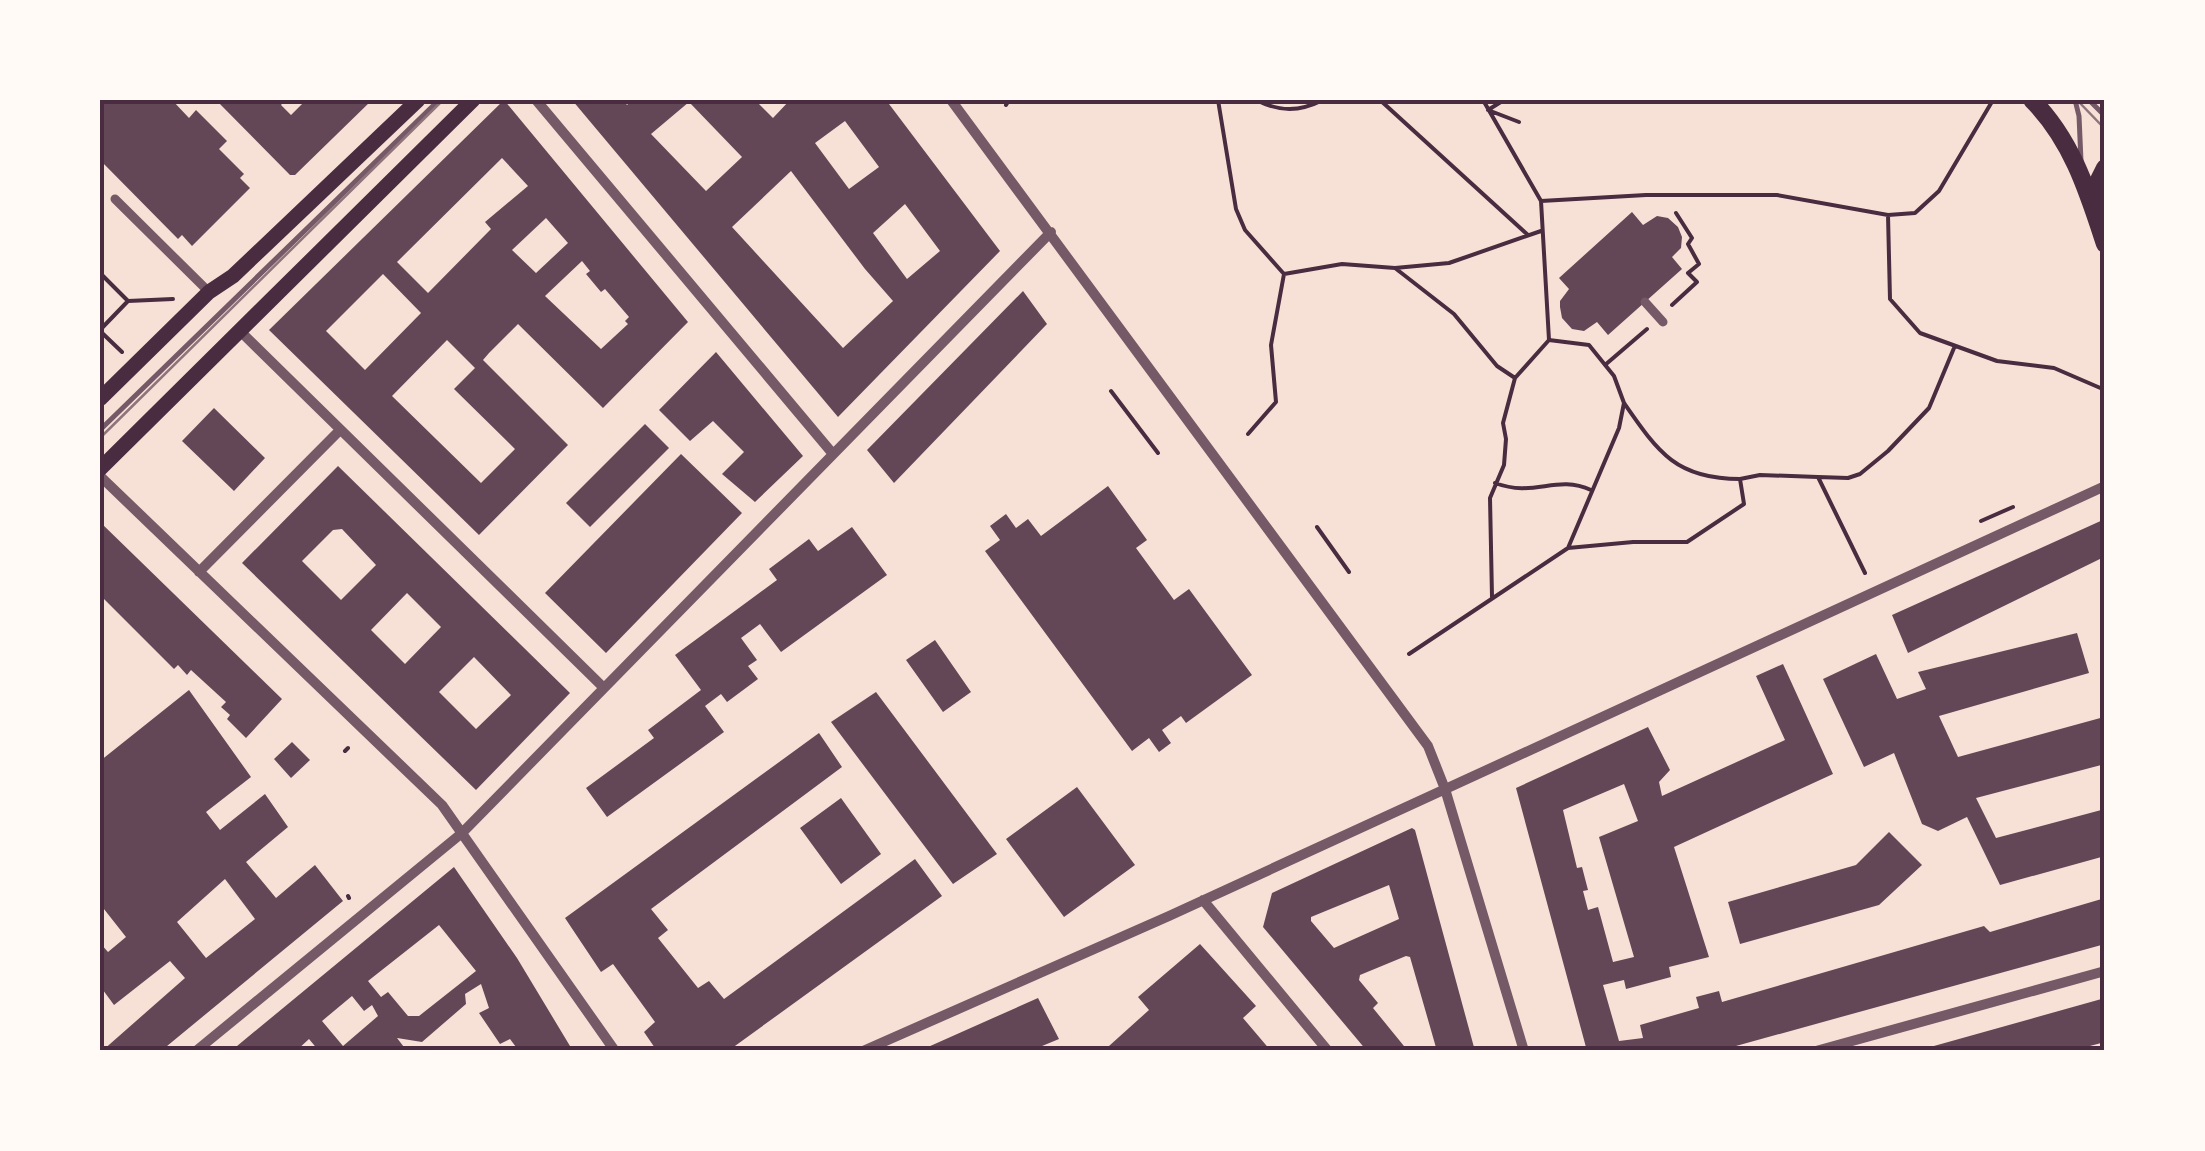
<svg xmlns="http://www.w3.org/2000/svg" width="2205" height="1151" font-family="Manrope,sans-serif">
<style>
.building{fill:#644757;fill-rule:evenodd}
.lines{fill:none;stroke-linecap:round;stroke-linejoin:round}
.path{stroke:#4a2c40;stroke-width:4}
.service{stroke:#755966;stroke-width:5}
.pedestrian{stroke:#755966;stroke-width:9}
.minor{stroke:#755966;stroke-width:10}
.secondary{stroke:#4a2c40;stroke-width:15}
.primary{stroke:#4a2c40;stroke-width:18}
.tram{stroke:#8f747c;stroke-width:2.5}
.neatline{fill:none;stroke:#4a2c40;stroke-width:4}
</style>
<rect width="100%" height="100%" fill="#f7e1d7"/>
<path class="building" d="M100 100H172L189 118 196 110 227 141 219 149 244 174 240 178 250 188 192 246 182 235 178 239 100 160Z
M216 100H285L281 105 291 115 306 100H372L295 175H290Z
M504 100 688 322 603 408 518 324 489 353 483 360 568 445 479 535 269 330ZM502 158 528 186 485 222 491 229 428 293 397 262ZM546 218 568 243 536 273 512 250ZM582 261 590 271 586 274 601 292 605 289 629 317 625 321 628 324 601 349 545 296ZM383 274 421 313 365 370 326 331ZM447 340 475 368 454 389 515 449 481 483 392 396Z
M572 100H623L627 105 632 100H755L773 118 790 100H886L1000 251 838 417ZM689 102 742 157 706 191 651 134ZM845 121 879 167 849 189 815 143ZM791 171 865 269 893 301 843 348 732 227ZM905 204 940 251 907 279 873 233Z
M1632 212 1643 225 1657 216 1668 218 1678 227 1682 237 1681 248 1672 257 1682 269 1608 335 1597 322 1584 331 1572 329 1562 318 1560 307V301L1569 289 1559 278Z
M1023 291 1047 324 894 483 867 450Z
M716 352 803 456 755 502 722 474 744 452 713 421 690 441 659 410Z
M214 408 265 458 234 491 182 441Z
M645 424 669 448 590 527 566 503Z
M681 454 742 513 606 653 545 593Z
M338 466 570 693 476 790 242 563ZM342 529 376 565 341 600 302 561 333 530ZM407 593 441 627 405 664 371 630ZM474 657 511 695 476 729 439 692Z
M1108 486 1147 540 1136 548 1174 600 1189 589 1252 675 1186 723 1181 716 1162 730 1171 743 1159 752 1149 738 1132 751 985 551 1000 540 990 526 1006 514 1016 528 1028 519 1041 536Z
M2105 519V560L2102 558 1908 653 1892 615Z
M100 522 282 699 246 738 227 719 230 715 221 707 226 702 191 670 187 675 178 665 174 669 100 595Z
M852 527 887 575 781 652 760 624 741 638 757 660 748 666 758 679 727 702 721 694 705 706 724 732 607 817 586 788 654 738 648 730 701 690 675 655 777 580 769 569 809 539 818 551Z
M2077 633 2089 673 1939 716 1958 757 2104 717 2105 764 1976 798 1996 838 2105 809V856L2000 885 1967 817 1938 831 1922 824 1894 753 1864 767 1823 679 1876 654 1897 699 1926 689 1918 672Z
M935 640 971 692 943 712 906 660Z
M1783 664 1833 774 1674 847 1709 957 1669 967 1671 977 1626 989 1624 980 1603 985 1619 1041 1643 1038 1640 1025 1699 1008 1696 997 1719 991 1722 1002 1984 926 1990 932 2105 898V944L1718 1051H1587L1516 788 1648 727 1670 770 1659 782 1662 796 1785 740 1756 676ZM1624 784 1638 821 1599 837 1634 957 1613 962 1598 907 1588 910 1583 891 1588 890 1582 867 1577 868 1563 810Z
M189 690 251 777 206 812 220 830 265 794 288 827 246 862 276 898 315 865 343 901 161 1051H102L185 978 170 961 114 1005 100 986V943L108 952 126 937 100 904V761ZM225 879 255 919 206 958 177 922Z
M876 692 997 854 953 884 831 722Z
M819 733 842 767 651 909 668 930 658 938 698 988 709 981 724 999 915 859 942 896 728 1051H657L644 1032 655 1022 613 964 601 972 565 918Z
M292 742 310 760 291 778 274 759Z
M1077 787 1135 865 1064 917 1006 839Z
M841 798 881 854 841 884 800 828Z
M1412 828 1415 830 1475 1051H1437L1410 957 1406 956 1360 975 1359 980 1378 1003 1373 1008 1408 1051H1367L1263 927 1272 893ZM1389 885 1399 919 1334 948 1311 921V917Z
M1889 832 1922 865 1879 905 1740 944 1728 902 1856 865Z
M454 867 517 958 573 1051H519L510 1039 500 1044 479 1013 489 1008 481 984 465 994 466 1004 422 1042 397 1038 407 1051H319L309 1039 296 1051H231ZM439 925 476 971 419 1016H408L388 992 381 997 368 981ZM352 996 364 1011 372 1005 378 1016 343 1046 322 1021Z
M1200 944 1256 1006 1243 1018 1271 1051H1114L1109 1046 1149 1010 1138 997Z
M1038 998 1059 1039 1030 1051H919Z
M2105 998V1042L2071 1051H1916Z"/>
<g class="lines">
<path class="path" d="M1218 100 1236 209 1245 230 1284 274 1271 345 1276 402 1248 434
M1256 100C1280 112 1299 112 1323 100
M1380 100 1528 235
M1006 105 1009 100
M1488 110 1519 122
M1488 110 1504 100
M1541 201 1646 195H1777L1888 215 1915 213 1939 191 1993 100
M1888 215 1890 299 1920 333 1997 361 2054 368 2105 390
M1395 268 1454 314 1497 366 1515 378
M100 273 128 301 100 330
M1284 274 1342 264 1395 268 1449 263 1541 231
M128 301 173 299
M1672 305 1697 282 1688 273 1699 264 1688 244 1692 238 1676 213
M100 331 122 352
M1605 365 1647 329
M1111 391 1158 453
M1624 403C1658 452 1676 479 1740 479
M1818 477 1848 478 1860 474 1888 451 1929 408 1954 348
M1495 483C1535 498 1556 474 1591 490
M1981 521 2013 507
M1317 527 1349 572
M1568 548 1633 542H1687L1744 504 1740 479 1760 475 1818 477 1865 573
M1492 597 1490 498 1504 465 1506 439 1503 423 1515 378 1549 340
M1409 654 1568 548 1619 428 1624 403 1614 376 1589 345 1549 340 1541 201 1483 100
M345 751 348 748
M348 896 349 898"/>
<path class="service" d="M2075 100 2079 116 2081 161
M2089 100 2105 116
M100 430 439 100"/>
<path class="pedestrian" d="M115 199 209 292
M1645 302 1663 322"/>
<path class="minor" d="M536 100 833 454
M951 100 1428 746 1445 789 1524 1051
M240 331 604 688
M100 476 442 805 615 1051
M199 572 340 430
M1203 900 1328 1051
M196 1051 462 833 1051 232
M863 1051 1169 916 2105 486
M1816 1051 2105 971"/>
<path class="secondary" d="M100 399 209 292 233 276 418 100
M100 469 473 100"/>
<path class="primary" d="M2032 100C2072 140 2088 192 2105 244
M2093 205 2094 190 2105 168"/>
<path class="tram" d="M2077 100 2105 129
M2099 100 2105 106
M100 438 443 100"/>
</g>
<rect width="2205" height="1151" fill="none" stroke="#fffaf5" stroke-width="205"/>
<rect x="102" y="102" width="2000" height="946" class="neatline"/>
</svg>
